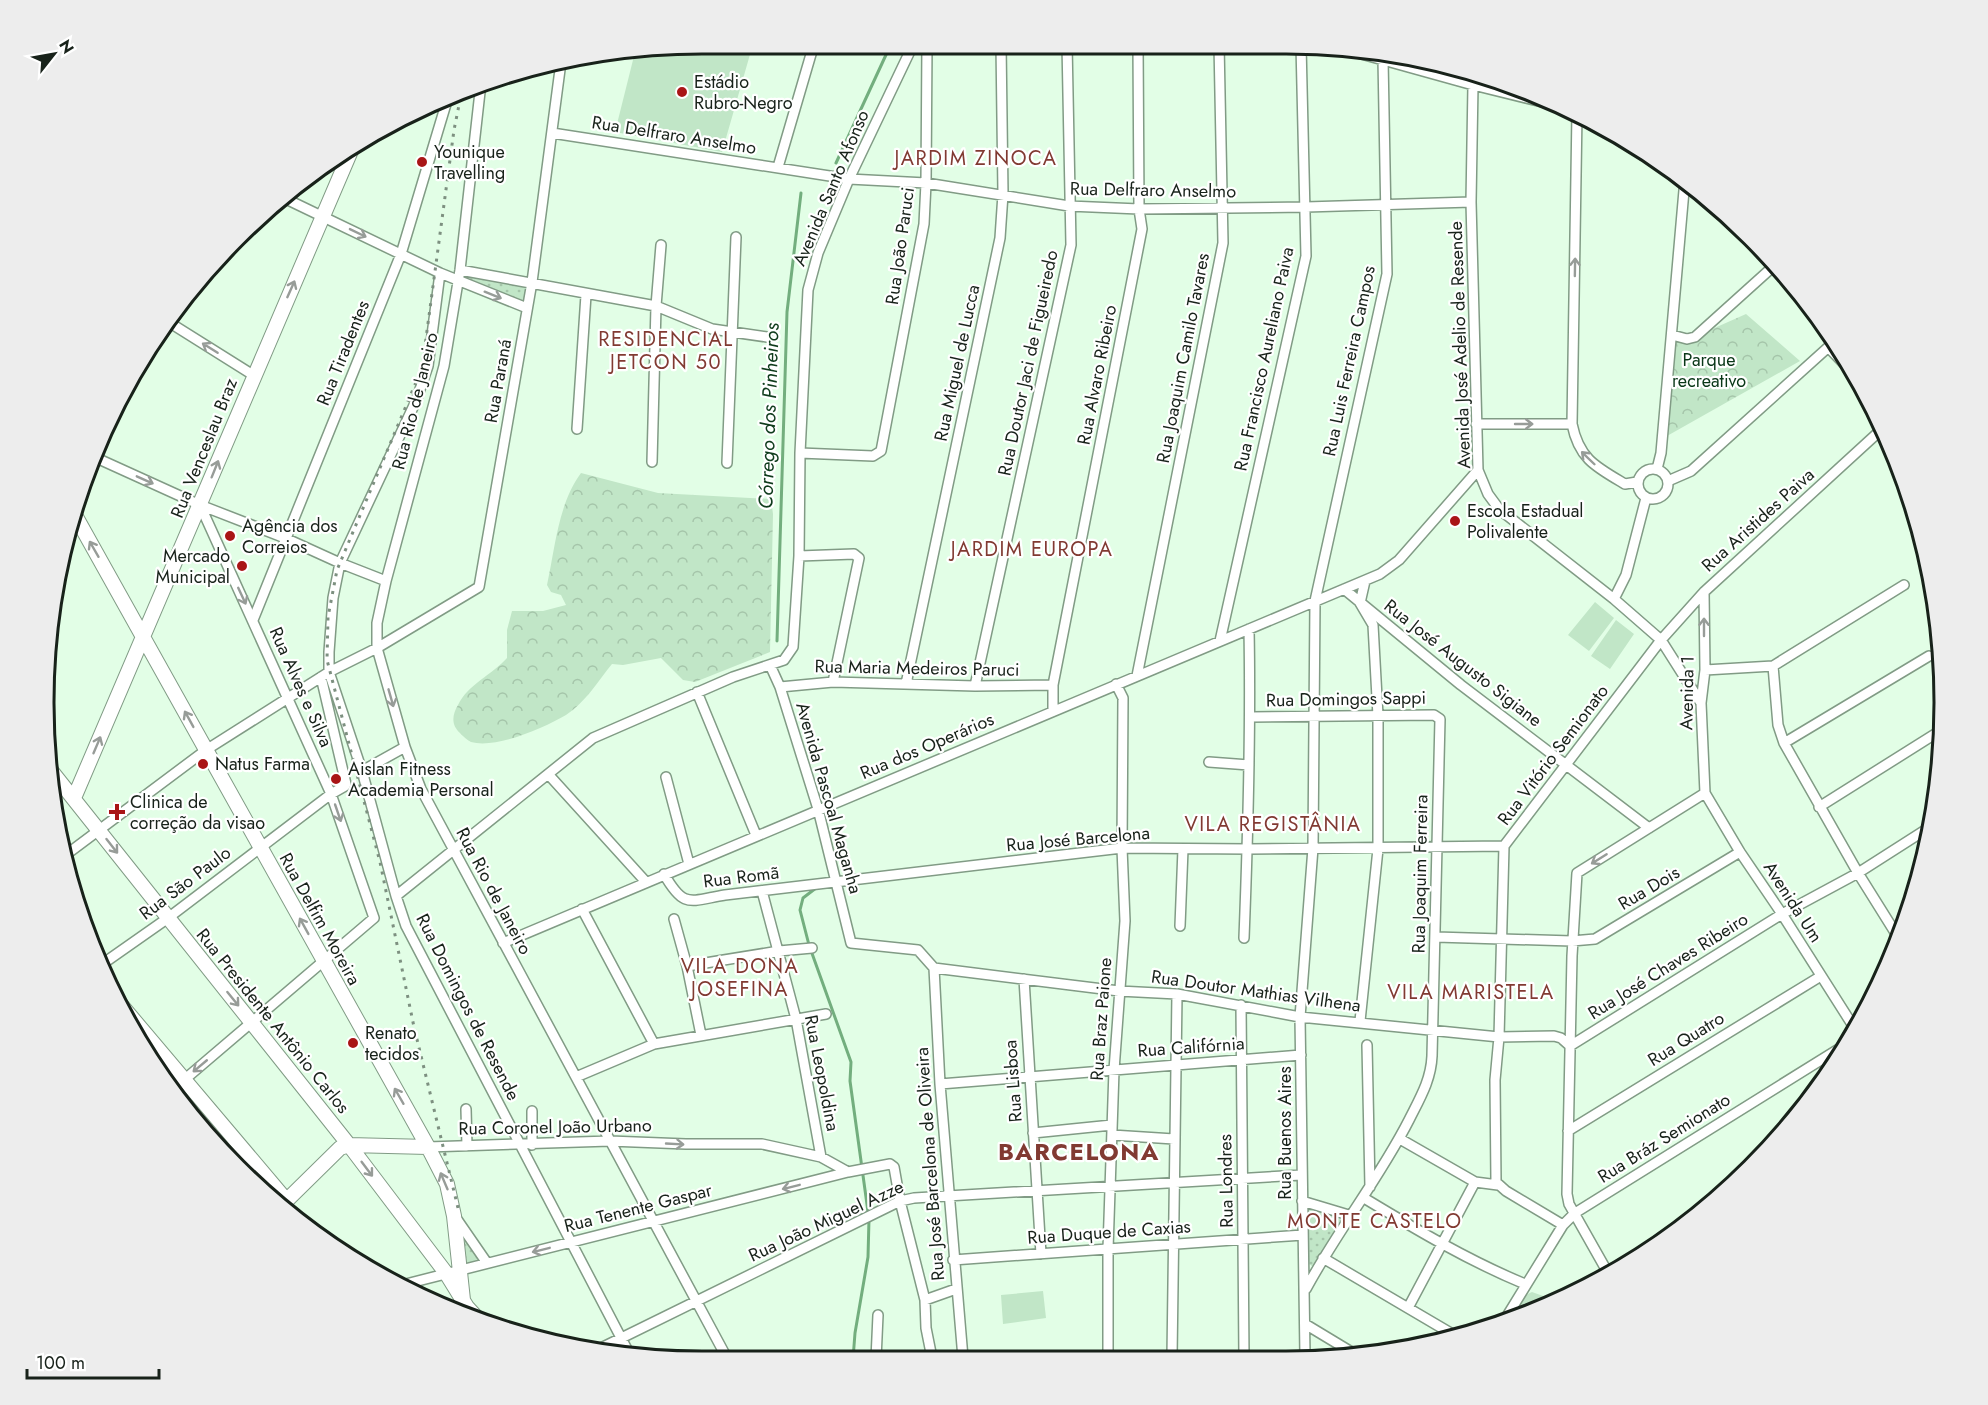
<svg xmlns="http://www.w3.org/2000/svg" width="1988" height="1405" font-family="Jost,sans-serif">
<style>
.green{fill:#c1e6c7}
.forest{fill:url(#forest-crowns)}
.park{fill:url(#park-dots)}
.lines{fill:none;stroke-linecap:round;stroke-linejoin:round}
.stream{stroke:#73ae7e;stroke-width:3}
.minor-casing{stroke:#819b85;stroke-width:12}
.secondary-casing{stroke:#819b85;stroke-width:16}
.minor{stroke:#fff;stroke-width:9}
.secondary{stroke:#fff;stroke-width:14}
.rail{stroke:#7d9080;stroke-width:3;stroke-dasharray:3 6;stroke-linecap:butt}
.oneway{stroke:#979c98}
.poi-dot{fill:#a91516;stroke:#fff;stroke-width:2}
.labels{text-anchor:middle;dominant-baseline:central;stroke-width:4.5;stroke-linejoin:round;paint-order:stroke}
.poi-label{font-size:18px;fill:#18221a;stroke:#fff;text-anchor:start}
.street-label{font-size:18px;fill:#18221a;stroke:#fff}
.park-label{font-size:18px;fill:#093717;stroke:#fff}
.neighbourhood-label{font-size:20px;letter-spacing:1.5px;fill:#813a32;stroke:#fff}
.water-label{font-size:20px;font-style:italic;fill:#0f3c1c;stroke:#fff}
.district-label{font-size:24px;font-weight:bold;letter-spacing:1.5px;fill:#813a32;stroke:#fff}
.rim{fill:none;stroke:#18221a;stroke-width:3}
</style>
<defs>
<pattern id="forest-crowns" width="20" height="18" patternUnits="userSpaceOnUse" patternTransform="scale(1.5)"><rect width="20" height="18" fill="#c1e6c7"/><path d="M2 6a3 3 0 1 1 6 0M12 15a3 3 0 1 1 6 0" fill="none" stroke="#a5c5aa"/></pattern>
<pattern id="park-dots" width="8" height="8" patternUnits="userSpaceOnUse" patternTransform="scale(1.5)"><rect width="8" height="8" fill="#c1e6c7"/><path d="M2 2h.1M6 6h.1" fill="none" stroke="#a5c5aa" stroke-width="1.8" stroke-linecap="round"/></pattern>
</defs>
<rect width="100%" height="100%" fill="#e2fee6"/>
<path class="green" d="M702 44H753L722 152 615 132 635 52Z
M1595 602 1614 618 1589 651 1568 635Z
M1616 620 1634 634 1610 669 1591 656Z
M1043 1291 1046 1318 1003 1324 1001 1295Z"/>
<path class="forest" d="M1746 314 1800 361 1667 436 1675 339 1692 338Z
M581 473 658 493 771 499 773 514 770 652 695 682 683 680 661 658 623 665 612 664C598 681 585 703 566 715 544 728 496 749 471 742 467 740 463 736 460 733 451 725 452 715 458 705 468 684 492 675 507 658V630L512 611H543L566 605 561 595 551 592 547 585C555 549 558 504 581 473Z
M1532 1292 1557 1301 1519 1315 1516 1313C1517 1301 1521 1297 1532 1292Z"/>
<path class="park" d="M462 272 529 284 525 305 461 279Z
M152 1054 262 1185 263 1189 207 1137Z
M1307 1205 1347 1216 1315 1265 1312 1266 1307 1263Z
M462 1222 481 1259 466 1264Z"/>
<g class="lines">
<path class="stream" d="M836 163 891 44
M777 641 787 312 801 193
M816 888 803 898 800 910 809 945 851 1062 850 1081 869 1219 868 1257 855 1333 853 1359"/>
<defs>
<path id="minor" d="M1347 50 1473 85 1567 108
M1476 75 1473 85 1471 202 1478 470 1488 494 1499 509 1614 599 1661 640 1701 703
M481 83 460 270 444 366 386 581 377 623V648L405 747 421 789 728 1360
M1577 113 1572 424C1579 459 1596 467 1625 484L1637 482
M552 133 849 179 926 183 1069 206 1139 209 1306 207 1471 202
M778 167 814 44
M286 199 440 273 527 308
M460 270 656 306 712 329 767 337
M440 273 428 366 416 401 340 563 333 598 329 652V672L362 771 396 896 406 926 630 1355
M167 321 253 375
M1672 335 1687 339 1695 337 1776 264
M1829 348 1859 379
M1476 424H1572
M577 429 586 295
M800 453 873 456 881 451 924 224 926 183 927 44
M92 456 200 505 285 538 340 563 386 581
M652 462 656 306 661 245
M727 463 736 237
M1638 484a15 15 0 1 1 30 0a15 15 0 1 1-30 0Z
M1657 469 1661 453 1685 179
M1668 481 1691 471 1834 342
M799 556 854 554 859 558 833 682
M1344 589 1461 685 1649 828
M1704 592 1705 670 1701 703 1705 793 1740 852 1782 914 1855 1029
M1614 599 1626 575 1646 498
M253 620 401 254 449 94
M1220 641 1306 256 1301 45
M770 665 780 687 818 809 851 943 918 950 934 968
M1773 666 1778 725 1784 743 1858 873 1898 937
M1705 670 1773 666 1904 585
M1137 676 1223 243 1219 44
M906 684 1000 238 1003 194 1001 44
M975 686 1071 245 1067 44
M780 687 833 682 975 686 1053 685
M697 692 756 835
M1053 711V685L1142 229 1139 209 1138 44
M1251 717 1434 715 1440 719 1432 1056C1431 1080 1420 1098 1409 1120 1379 1179 1337 1231 1306 1289
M1784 743 1929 656
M1209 762 1249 765
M362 771 405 747
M548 774 646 882
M666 777 689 864
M1819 807 1943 729
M63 857 206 750 329 672 377 648 479 587 532 282 561 62
M664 874C684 909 689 901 725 895L1122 848 1249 849 1504 846
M762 891 796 1019 821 1157
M396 896 593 738 733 677 784 660 793 647 799 556 800 453 808 290 818 253 849 179 912 47 916 44
M582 909 654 1044
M674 919 687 966 701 1035
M1180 926 1183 849
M1436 937 1572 941 1595 939 1740 852
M1244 938C1248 835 1251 732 1249 629
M503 943 1380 574 1399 560 1478 470
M101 965 168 918 331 794 345 786 346 784 321 677
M687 966 779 951 812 948
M934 968 1119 991 1177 994 1300 1017 1499 1037 1554 1036 1561 1038 1570 1046 1782 914 1858 873 1930 827
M934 968 940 1084 963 1358
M1024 979 1041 1254
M1241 1005 1244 1357
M1360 1021 1378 849V716L1373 625 1360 603 1365 581
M1367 1045 1370 1187
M576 1077 654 1044 826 1014
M184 1080 374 918 331 794 200 505
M940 1084 1301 1055
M466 1109 467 1146
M532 1111V1145
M1568 1131 1821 976
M1033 1133 1112 1125
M1112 1135 1174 1139
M1400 1139 1475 1182 1498 1185
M428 1147 610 1141 686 1144H762L821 1157 848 1172
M1364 1198C1417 1230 1469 1261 1525 1284
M1302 1201 1352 1216
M456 1218 487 1263
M1563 1225 1506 1191 1496 1182 1495 1080 1499 1037 1504 846 1661 640 1704 592 1882 429
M1323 1258 1459 1338
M953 1260 1303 1235
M1608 1273 1569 1204 1567 1194 1572 956 1577 873 1705 793
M398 1286 848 1172 890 1164 894 1167 900 1201 925 1300 926 1328 932 1358
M925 1300 956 1289
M1408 1308 1475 1182
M1504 1321 1563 1225 1575 1213 1845 1045
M1305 1324 1358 1356
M597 1350 900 1201 914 1198 1301 1175
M1305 1356 1300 1017 1313 848 1315 601 1387 274 1383 59 1385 53
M1108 1357V1249L1114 1070 1125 921 1122 848 1123 698 1116 684
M1172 1357 1177 994
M876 1359 878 1315"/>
<path id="secondary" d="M76 517 428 1147 447 1184 454 1216 463 1300
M49 768 349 1145 446 1273 467 1307 478 1319
M74 798 353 146
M111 993 286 1200
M281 1206 340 1148 349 1145 428 1147"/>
</defs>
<use href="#minor" class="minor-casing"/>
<use href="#secondary" class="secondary-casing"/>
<use href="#minor" class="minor"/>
<use href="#secondary" class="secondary"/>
<path class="rail" d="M458 1208 414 1027 380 862 327 660 328 617 337 570 422 368 454 130 462 90"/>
</g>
<defs><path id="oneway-shaft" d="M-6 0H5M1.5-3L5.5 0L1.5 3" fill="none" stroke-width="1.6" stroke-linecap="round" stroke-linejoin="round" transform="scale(1.5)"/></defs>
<g class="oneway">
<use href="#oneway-shaft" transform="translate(358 233) rotate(26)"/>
<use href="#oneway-shaft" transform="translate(1575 267) rotate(-89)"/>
<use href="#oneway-shaft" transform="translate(291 289) rotate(-66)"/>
<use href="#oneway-shaft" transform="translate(493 295) rotate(22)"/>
<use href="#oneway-shaft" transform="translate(210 348) rotate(-148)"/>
<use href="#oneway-shaft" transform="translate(1524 424)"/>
<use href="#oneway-shaft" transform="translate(1588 458) rotate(-136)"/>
<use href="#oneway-shaft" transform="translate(215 469) rotate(-68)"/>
<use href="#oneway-shaft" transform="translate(145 480) rotate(24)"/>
<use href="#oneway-shaft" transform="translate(94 549) rotate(-120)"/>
<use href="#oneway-shaft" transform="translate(242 596) rotate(65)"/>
<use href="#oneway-shaft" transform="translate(1704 627) rotate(-90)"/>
<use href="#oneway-shaft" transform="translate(391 698) rotate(74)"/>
<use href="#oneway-shaft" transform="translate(189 719) rotate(-119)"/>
<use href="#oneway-shaft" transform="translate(97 745) rotate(-67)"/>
<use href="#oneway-shaft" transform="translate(338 813) rotate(71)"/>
<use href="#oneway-shaft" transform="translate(112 846) rotate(52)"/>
<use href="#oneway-shaft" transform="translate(1599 859) rotate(148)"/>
<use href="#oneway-shaft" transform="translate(304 926) rotate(-119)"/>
<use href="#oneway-shaft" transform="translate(233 999) rotate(51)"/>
<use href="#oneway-shaft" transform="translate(200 1066) rotate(140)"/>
<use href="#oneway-shaft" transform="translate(399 1096) rotate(-120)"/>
<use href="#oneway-shaft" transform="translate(675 1144) rotate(3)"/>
<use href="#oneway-shaft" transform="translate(367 1169) rotate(53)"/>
<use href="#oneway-shaft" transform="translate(444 1181) rotate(-113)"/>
<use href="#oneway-shaft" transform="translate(791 1187) rotate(166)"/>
<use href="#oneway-shaft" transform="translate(541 1250) rotate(166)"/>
</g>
<g class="poi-dot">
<circle cx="682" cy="92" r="6"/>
<circle cx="422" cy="162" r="6"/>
<circle cx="1455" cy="521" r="6"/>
<circle cx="230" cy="536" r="6"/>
<circle cx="242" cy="566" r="6"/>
<circle cx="203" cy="764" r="6"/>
<circle cx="336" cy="779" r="6"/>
<path d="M114 803h6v6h6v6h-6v6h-6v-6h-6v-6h6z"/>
<circle cx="353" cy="1043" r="6"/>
</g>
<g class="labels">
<g class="poi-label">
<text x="694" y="82">Estádio<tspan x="694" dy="21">Rubro-Negro</tspan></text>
<text x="434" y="152">Younique<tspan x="434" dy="21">Travelling</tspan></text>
<text x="1467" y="511">Escola Estadual<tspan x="1467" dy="21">Polivalente</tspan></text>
<text x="242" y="526">Agência dos<tspan x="242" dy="21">Correios</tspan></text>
<text x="230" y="556" text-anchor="end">Mercado<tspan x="230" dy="21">Municipal</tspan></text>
<text x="215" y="764">Natus Farma</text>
<text x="348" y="769">Aislan Fitness<tspan x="348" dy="21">Academia Personal</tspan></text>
<text x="130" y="802">Clinica de<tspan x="130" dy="21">correção da visao</tspan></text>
<text x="365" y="1033">Renato<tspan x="365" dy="21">tecidos</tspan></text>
</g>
<g class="street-label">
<text transform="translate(674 135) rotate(9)">Rua Delfraro Anselmo</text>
<text transform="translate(831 188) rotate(-67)">Avenida Santo Afonso</text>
<text transform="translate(1153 190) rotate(1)">Rua Delfraro Anselmo</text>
<text transform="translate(900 246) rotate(-82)">Rua João Paruci</text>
<text transform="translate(1460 345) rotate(-92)">Avenida José Adelio de Resende</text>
<text transform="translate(343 353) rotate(-68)">Rua Tiradentes</text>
<text transform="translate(1183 358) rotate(-79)">Rua Joaquim Camilo Tavares</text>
<text transform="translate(1264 359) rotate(-78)">Rua Francisco Aureliano Paiva</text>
<text transform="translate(1349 361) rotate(-78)">Rua Luis Ferreira Campos</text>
<text transform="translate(957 363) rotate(-78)">Rua Miguel de Lucca</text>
<text transform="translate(1028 363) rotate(-78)">Rua Doutor Jaci de Figueiredo</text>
<text transform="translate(1097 375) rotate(-79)">Rua Alvaro Ribeiro</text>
<text transform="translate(498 381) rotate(-80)">Rua Paraná</text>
<text transform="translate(415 401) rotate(-76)">Rua Rio de Janeiro</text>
<text transform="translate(204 448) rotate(-68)">Rua Venceslau Braz</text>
<text transform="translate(1758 520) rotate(-42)">Rua Aristides Paiva</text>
<text transform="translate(1463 663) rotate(38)">Rua José Augusto Sigiane</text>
<text transform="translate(917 668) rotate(1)">Rua Maria Medeiros Paruci</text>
<text transform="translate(301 687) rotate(66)">Rua Alves e Silva</text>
<text transform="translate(1687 693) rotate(-89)">Avenida 1</text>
<text transform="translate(1346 699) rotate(-1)">Rua Domingos Sappi</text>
<text transform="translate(927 746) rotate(-23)">Rua dos Operários</text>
<text transform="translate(1553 755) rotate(-53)">Rua Vitório Semionato</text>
<text transform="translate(829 798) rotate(74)">Avenida Pascoal Maganha</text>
<text transform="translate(1078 839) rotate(-5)">Rua José Barcelona</text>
<text transform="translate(1420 874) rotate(-89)">Rua Joaquim Ferreira</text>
<text transform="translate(741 877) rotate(-7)">Rua Romã</text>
<text transform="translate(185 883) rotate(-37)">Rua São Paulo</text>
<text transform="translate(1649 888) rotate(-31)">Rua Dois</text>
<text transform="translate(494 891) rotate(62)">Rua Rio de Janeiro</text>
<text transform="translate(1793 902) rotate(57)">Avenida Um</text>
<text transform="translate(320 919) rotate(61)">Rua Delfim Moreira</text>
<text transform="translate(1668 966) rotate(-32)">Rua José Chaves Ribeiro</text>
<text transform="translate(1256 991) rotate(8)">Rua Doutor Mathias Vilhena</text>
<text transform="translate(468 1007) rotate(63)">Rua Domingos de Resende</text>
<text transform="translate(1101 1019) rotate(-86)">Rua Braz Paione</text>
<text transform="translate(273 1021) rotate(51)">Rua Presidente Antônio Carlos</text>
<text transform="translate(1686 1039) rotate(-32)">Rua Quatro</text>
<text transform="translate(1191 1047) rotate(-4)">Rua Califórnia</text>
<text transform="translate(822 1073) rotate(79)">Rua Leopoldina</text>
<text transform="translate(1013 1081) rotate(-94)">Rua Lisboa</text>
<text transform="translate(555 1127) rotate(-1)">Rua Coronel João Urbano</text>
<text transform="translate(1285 1133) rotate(-90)">Rua Buenos Aires</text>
<text transform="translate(1664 1138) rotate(-32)">Rua Bráz Semionato</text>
<text transform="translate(930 1164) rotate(-94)">Rua José Barcelona de Oliveira</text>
<text transform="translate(1226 1181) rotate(-91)">Rua Londres</text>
<text transform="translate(638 1208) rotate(-14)">Rua Tenente Gaspar</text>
<text transform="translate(826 1221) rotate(-25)">Rua João Miguel Azze</text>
<text transform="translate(1109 1232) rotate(-4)">Rua Duque de Caxias</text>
</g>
<g class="park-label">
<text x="1709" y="360">Parque<tspan x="1709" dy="21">recreativo</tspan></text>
</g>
<g class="neighbourhood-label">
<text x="976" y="158">JARDIM ZINOCA</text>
<text x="666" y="339">RESIDENCIAL<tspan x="666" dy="23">JETCON 50</tspan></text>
<text x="1032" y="549">JARDIM EUROPA</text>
<text x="1273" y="824">VILA REGISTÂNIA</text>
<text x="740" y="966">VILA DONA<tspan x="740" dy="23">JOSEFINA</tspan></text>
<text x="1471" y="992">VILA MARISTELA</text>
<text x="1375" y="1221">MONTE CASTELO</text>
</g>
<g class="water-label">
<text transform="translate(769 416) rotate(-88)">Córrego dos Pinheiros</text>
</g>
<g class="district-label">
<text x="1079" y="1151">BARCELONA</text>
</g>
</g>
<path d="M0 0H1988V1405H0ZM702 54H1286A648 648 0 0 1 1934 702V703A648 648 0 0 1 1286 1351H702A648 648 0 0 1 54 703V702A648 648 0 0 1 702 54Z" fill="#ededed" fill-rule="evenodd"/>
<path class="rim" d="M702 54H1286A648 648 0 0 1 1934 702V703A648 648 0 0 1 1286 1351H702A648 648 0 0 1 54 703V702A648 648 0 0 1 702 54Z"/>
<g transform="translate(54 54) rotate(59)" stroke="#ffffff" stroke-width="4.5" paint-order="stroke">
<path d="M0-4.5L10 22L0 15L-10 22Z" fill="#18221a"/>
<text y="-9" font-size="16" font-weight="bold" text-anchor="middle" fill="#18221a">N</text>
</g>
<path d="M27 1369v9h132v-9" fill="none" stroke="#18221a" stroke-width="3"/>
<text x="36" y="1369" font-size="18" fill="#18221a" stroke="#ffffff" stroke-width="4.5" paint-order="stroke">100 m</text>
</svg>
